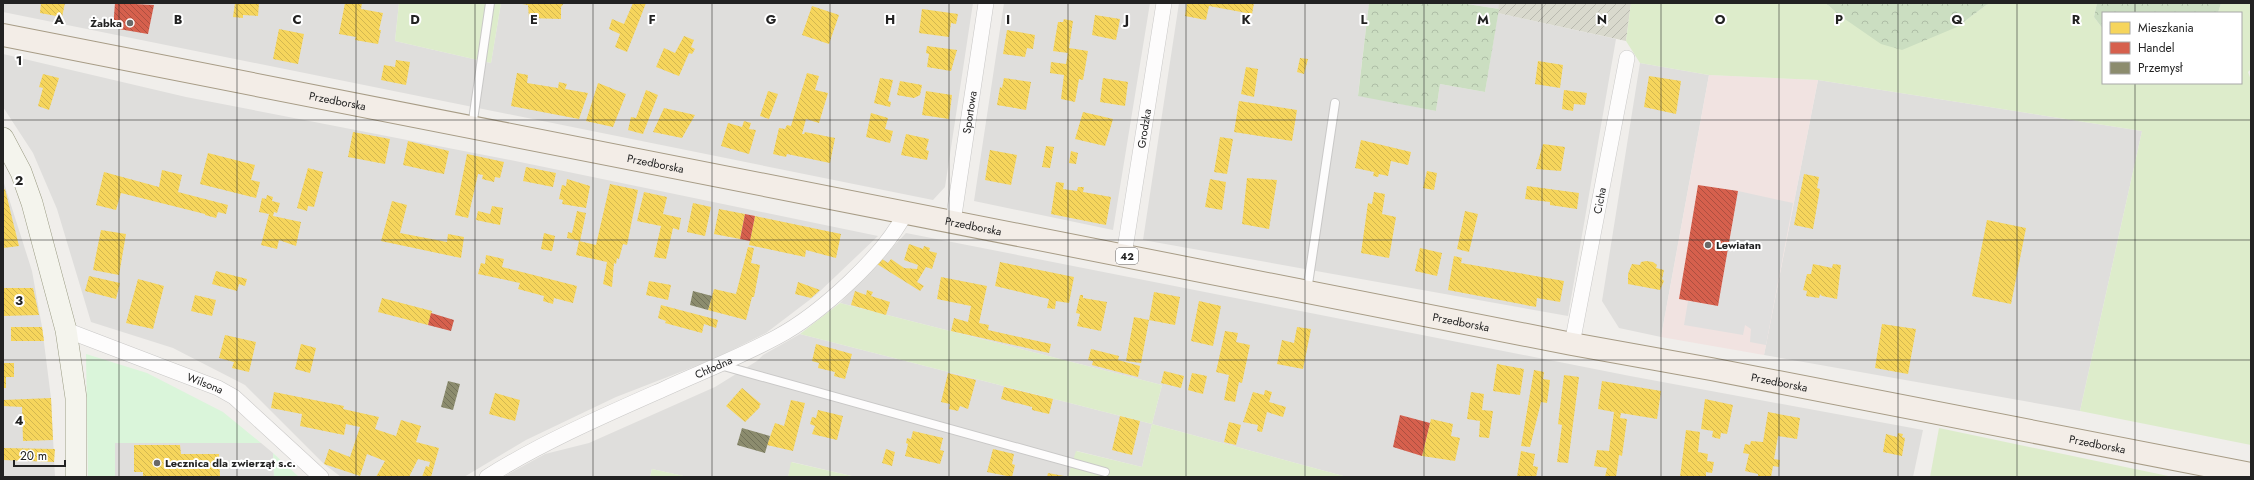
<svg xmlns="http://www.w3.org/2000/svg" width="2254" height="480" font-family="Jost,sans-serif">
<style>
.residential{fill:#dfdedc}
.commercial{fill:#f1e3e1}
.construction{fill:url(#construction-furrows)}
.grass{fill:#ddeccb}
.forest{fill:url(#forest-crowns)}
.park{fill:#daf5da}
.parking{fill:#e0dfde}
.homes{fill:url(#homes-back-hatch)}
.shops{fill:url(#shops-back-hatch)}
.industry{fill:url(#industry-back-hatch)}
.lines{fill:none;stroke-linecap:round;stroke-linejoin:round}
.lane-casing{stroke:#c9c8c7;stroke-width:10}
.street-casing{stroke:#c9c8c7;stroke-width:16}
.secondary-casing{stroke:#999a82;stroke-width:22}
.primary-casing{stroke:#a79c86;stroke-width:24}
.lane{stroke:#fdfcfc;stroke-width:8}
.street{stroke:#fdfcfc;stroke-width:15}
.secondary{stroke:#f4f4ed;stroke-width:21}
.primary{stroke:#f3ede7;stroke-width:22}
.grid{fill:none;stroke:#222;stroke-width:1;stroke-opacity:0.55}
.poi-dot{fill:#6a6968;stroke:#fff;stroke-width:1.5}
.labels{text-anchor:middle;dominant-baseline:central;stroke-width:4;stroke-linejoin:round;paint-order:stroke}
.shield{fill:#fff;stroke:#646464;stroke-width:1}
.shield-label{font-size:10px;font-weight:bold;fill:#222}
.poi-label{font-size:11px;font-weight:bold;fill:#222;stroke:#fff;text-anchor:start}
.street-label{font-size:11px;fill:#222;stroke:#fff}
.grid-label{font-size:13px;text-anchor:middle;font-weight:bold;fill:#222;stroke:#fff;stroke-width:4;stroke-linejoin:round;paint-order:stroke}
</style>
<defs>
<pattern id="construction-furrows" width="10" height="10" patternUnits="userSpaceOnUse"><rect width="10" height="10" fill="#d9d9cd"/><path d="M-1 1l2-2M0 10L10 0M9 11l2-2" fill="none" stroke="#babab0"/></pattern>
<pattern id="forest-crowns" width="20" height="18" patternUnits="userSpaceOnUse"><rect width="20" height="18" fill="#cbdec1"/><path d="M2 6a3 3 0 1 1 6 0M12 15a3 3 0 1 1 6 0" fill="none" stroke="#aebea6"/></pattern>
<pattern id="homes-back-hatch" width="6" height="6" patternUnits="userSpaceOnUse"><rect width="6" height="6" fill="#f6d55c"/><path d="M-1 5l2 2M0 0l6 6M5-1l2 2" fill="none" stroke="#d3b750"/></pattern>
<pattern id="shops-back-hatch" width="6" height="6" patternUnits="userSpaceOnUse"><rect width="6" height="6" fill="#d6604d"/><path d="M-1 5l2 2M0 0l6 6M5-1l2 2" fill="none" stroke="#ad4f40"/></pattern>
<pattern id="industry-back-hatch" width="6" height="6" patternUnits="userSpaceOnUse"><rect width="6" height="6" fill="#8c8c6e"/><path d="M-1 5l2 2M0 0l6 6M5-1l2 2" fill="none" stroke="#72725a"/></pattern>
</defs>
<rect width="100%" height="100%" fill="#f0eeeb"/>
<path class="residential" d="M3 3H399L395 41 491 63 501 3H973L945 187 933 200 3 12Z
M1004 3H1150L1113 230 974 201Z
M1179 3H1369L1358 95 1436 111 1440 84 1485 92 1498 13 1616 39 1568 316 1143 240Z
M1461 3H1499V9Z
M3 54 186 97 505 159 878 236 816 295 766 333 714 359 616 397 526 440 464 477H341L324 464 245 385 173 348 91 322 57 209 33 153 3 107Z
M1640 63 1709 75 1661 337 1619 328 1602 301Z
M1818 80 2142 131 2080 411 1764 355Z
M3 180 32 271 42 327 51 398 55 477H3Z
M906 233 1630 376 1923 430 1913 477H1347L1152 424 1142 467 1077 451 1068 477H856L792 462 788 477H688L652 469 650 477H503L545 454 589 443 715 387 757 361 763 355 800 334 1152 424 1162 385 840 303Z
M115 443H261L273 453 274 477H115Z"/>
<path class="commercial" d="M1709 75 1818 80 1764 355 1661 337Z"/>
<path class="construction" d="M1499 3H1631L1626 41 1498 13Z"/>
<path class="grass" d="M399 3H501L491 63 395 41Z
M1631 3H1826L1839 15 1957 27 1989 3H2097L2094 17 2103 29V83H2241V13H2218L2221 3H2251V69L2248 72 2251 80V445L2080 411 2142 131 1818 80 1709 75 1640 63 1626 41Z
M840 303 1162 385 1152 424 1347 477H1068L1076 451 1142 467 1152 424 800 334Z
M1939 428 2173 477H1930Z
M791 462 856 477H788Z
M652 469 688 477H650Z"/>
<path class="forest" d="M1369 3H1461L1499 9 1485 92 1440 84 1436 111 1358 96Z
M1826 3H1989L1957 27 1902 50 1881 44 1839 15Z
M2097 3H2221L2218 13H2103V29L2094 17Z"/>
<path class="park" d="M86 354 147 373 223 412 261 443H115V477H88Z
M273 453 299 477H274Z"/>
<path class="parking" d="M1738 191 1793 203 1766 345 1750 342 1751 329 1745 325 1743 335 1684 325 1688 301 1718 306Z"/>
<path class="homes" d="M41 3H65L62 17 40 13Z
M235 3H259L258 16 243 15V18L233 17Z
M345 3H362L361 9 383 13 379 30H381L378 44 355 40 356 37 339 34Z
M516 3H564L561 7V19L529 18 528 5Z
M633 3H646L627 52 615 47 620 34 609 29 612 19 624 24Z
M1187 3H1254L1252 14 1209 6 1206 20 1185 16Z
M812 6 839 15 829 44 802 35Z
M922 9 958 14 956 24 951 23 949 37 919 33Z
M1095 15 1120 19 1116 40 1092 35Z
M1064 19 1073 21 1069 48 1088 51 1083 80 1079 79 1075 102 1061 99 1064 75 1050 73 1051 62 1066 64 1068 53 1053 51 1058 22H1063Z
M279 29 304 34 298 64 273 59Z
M1007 30 1035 35 1033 49 1027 48 1025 57 1003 54Z
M684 36 694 40 691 47 695 49 692 54 689 53 679 76 656 67 664 48 675 53Z
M927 46 957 50 951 71 927 67 929 54 926 53Z
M1300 58 1308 59 1304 74 1297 72Z
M396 60 410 62 406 85 381 80 384 65 395 67Z
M1538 61 1563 65 1560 88 1535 84Z
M1246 67 1258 69 1254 97 1241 94Z
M517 73 528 75 527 83 558 88 559 82 567 84 565 89 588 93 579 119 511 106Z
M807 73 819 76 815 90 828 93 819 123 806 119 802 134H804L805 132 835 138 830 163 787 154 786 157 773 154 779 128 785 129 787 125 791 126Z
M43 74 59 78 49 110 38 106 43 88 39 87Z
M1649 76 1681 81 1676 114 1644 107Z
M880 78 893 80 888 101 891 102 890 107 874 103Z
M1004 78 1031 82 1026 110 997 105 1000 87 1002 88Z
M1103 78 1128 82 1125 106 1100 102Z
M900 81 922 85 920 95 914 98 897 95Z
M598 83 626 94 613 127 586 121Z
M646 90 658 95 643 134 628 130 631 117 636 118Z
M1564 90 1587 93 1585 105 1574 104 1573 111 1562 109Z
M768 91 778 94 769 119 760 116Z
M926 91 952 95 949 119 922 115Z
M1239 101 1297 110 1292 141 1234 132Z
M664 108 695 115 682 138 653 132Z
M1083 112 1113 119 1105 146 1075 139Z
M871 113 888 118 885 129 893 131 890 143 866 137Z
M744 121 751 123 749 129 756 130 749 154 721 146 728 123 742 127Z
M353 132 390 139 385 164 348 157Z
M906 134 929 139 926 150 929 151 927 160 901 155Z
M1220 137 1233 139 1227 174 1214 172Z
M1361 140 1411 152 1408 165 1391 161 1388 176 1379 174 1378 177 1373 176 1374 172 1355 168Z
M408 141 449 151 444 174 403 165Z
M1543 144 1565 147 1561 171 1536 169Z
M1046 146 1054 147 1050 168 1042 167Z
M990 150 1017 155 1011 185 985 180Z
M1071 151 1078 153 1076 164 1069 163Z
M208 153 255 165 251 180 260 182 256 198 200 184Z
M467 154 504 162 500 178 495 177 494 182 482 179 483 175 478 174 468 218 455 215Z
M526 167 556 173 553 187 523 181Z
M308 168 323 172 314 207 308 206 307 211 297 208Z
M162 170 182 175 178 192 228 205 226 214 218 212 216 218 205 215V214L121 193 116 210 96 205 104 172 159 187Z
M1427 171 1437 173 1434 190 1423 188Z
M1804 174 1819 177 1817 188 1820 189 1813 229 1794 225Z
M1247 178 1277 180 1269 229 1242 224Z
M567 179 590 186 586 208 562 204 563 200 559 199 562 185 566 186Z
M1210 179 1226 182 1222 210 1205 207Z
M1056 182 1064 183 1063 189 1077 191 1078 187H1084L1083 192 1111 197 1106 225 1051 214Z
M610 184 638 190 627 245 623 244 619 259 617 258 616 264 614 263 612 287 603 284 607 262 576 255 579 241 596 245Z
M1527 186 1579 193 1577 209 1550 205V202L1525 199Z
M5 189 13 222 19 246 3 248V190Z
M644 192 667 197 663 214 681 218 679 230 673 228 666 259 654 257 661 226 637 221Z
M1374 192 1385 194 1382 214 1396 217 1389 258 1361 253 1368 203 1372 204Z
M267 195 273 197 272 201 280 203 277 213 274 212 273 216 301 222 296 246 279 240 277 249 261 245 269 214 259 212 262 198 266 199Z
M392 201 407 205 400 233 447 242 448 234 464 237 461 258 381 241Z
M693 203 711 207 705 236 687 232Z
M492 206 503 208 500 225 476 220 478 211 490 214Z
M719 209 745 214 740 239 714 234Z
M577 211 586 213 580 241 567 238 568 232 572 233Z
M1465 211 1478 214 1469 252 1457 249Z
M755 216 841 234 836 258 806 250 805 257 749 245Z
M1987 220 2026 228 2011 304 1972 296Z
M101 230 126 234 119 275 93 270Z
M544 233 555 236 552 251 541 249Z
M909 244 923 249 924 246 930 248 929 251 937 253 932 269 926 267 917 282 924 286 920 291 877 264 882 259 888 263 891 259 904 268 917 269 918 265 904 260Z
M748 247 754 248 751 263 760 265 754 297H752L746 320 708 310 714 289 736 294Z
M1420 248 1442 253 1437 276 1415 271Z
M486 255 504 259 502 267 577 286 573 303 554 298 553 304 543 301 544 296 518 289 520 283 478 274 481 263 485 264Z
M1454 256 1462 258 1461 263 1564 281 1560 302 1537 298 1536 307 1448 290Z
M1646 261 1653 262 1657 265 1656 268 1664 270 1662 279 1664 281 1660 290 1628 284V274L1632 264 1640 265 1641 262Z
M1000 262 1074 277 1069 303 1056 301 1055 309 1047 308 1049 299 995 286Z
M1813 264 1832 268 1833 264 1841 265 1837 299 1822 296 1820 294 1819 298 1806 296 1807 291 1803 290 1807 274H1811Z
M216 271 247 279 245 286 239 284 237 291 212 284Z
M89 276 120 283 116 299 85 291Z
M941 277 987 286 979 323 989 325 988 330 1051 344 1049 353 951 331 954 318 968 322 971 306 937 299Z
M138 279 164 286 153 329 126 323Z
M649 281 671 285 668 300 646 295Z
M798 282 820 290 811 298 795 294Z
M3 288H33L39 315 3 316Z
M867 290 873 292 871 296 890 302 886 315 851 305 855 291 866 295Z
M1154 292 1180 297 1175 325 1149 320Z
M195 295 216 300 212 316 191 311Z
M1080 295H1083V298L1107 302 1101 331 1077 326 1080 314 1076 313Z
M382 298 432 311 428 325 378 312Z
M1199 301 1221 306 1213 346 1191 341Z
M661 305 718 320 716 328 704 324 702 333 665 323 666 321 658 318Z
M1134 317 1149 320 1141 363 1126 361Z
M1882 324 1916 329 1908 374 1875 368Z
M11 327H42L44 341H11Z
M1297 327 1311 329 1303 369 1277 364 1282 340 1294 343Z
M1225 331 1238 333 1236 342 1250 345 1242 383 1239 382 1235 402 1224 400 1229 375 1216 372Z
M225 335 256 342 249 372 232 368 234 362 219 358Z
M301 344 316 348 310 373 295 369Z
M816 344 852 354 845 379 834 376 835 372 818 368 819 363 812 361Z
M1091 349 1119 356 1118 360 1140 366 1138 377 1092 365 1093 361 1088 360Z
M3 363H14V377H6V388H3Z
M1497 364 1524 369 1520 395 1493 391Z
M1534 370 1544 372 1543 379 1550 380 1547 403 1541 402 1530 447 1521 446Z
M1164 371 1184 376 1181 388 1161 383Z
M948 373 976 380 968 409 960 406 958 411 949 409 950 404 941 402Z
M1192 373 1207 376 1203 394 1188 390Z
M1564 375 1579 377 1568 463 1557 462 1562 425 1558 424Z
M1602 381 1661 391 1657 419 1621 413 1620 418 1627 419 1622 456 1619 455 1616 477H1605L1607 468 1594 466 1597 450 1609 451 1614 412 1598 409Z
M1004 387 1053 399 1049 414 1032 410V407L1001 399Z
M742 388 761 404 759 406 760 407 745 422 726 406Z
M1265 390 1272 392 1269 402 1286 407 1283 417 1267 412 1262 432 1257 431 1258 425 1243 422 1253 392 1264 395Z
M274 392 344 406 343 409 379 417 375 429 396 436 401 420 421 426 416 442 439 448 431 477H422L426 466 429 467 430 462 418 459 409 477H376L385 461 367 454 360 476 324 464 329 449 350 457 360 427 346 424 344 435 300 426 302 414 271 408Z
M1471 392 1484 394 1482 410 1493 411 1489 438 1479 437 1480 421 1467 419Z
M495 393 520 400 515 421 489 414Z
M51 398 53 440 23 441 22 407 3 406V400Z
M1705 399 1733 405 1727 434 1721 433 1720 439 1712 437 1713 431 1701 429Z
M791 400 805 403 793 451 767 445 775 423 784 426Z
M818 410 843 416 837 440 812 434 815 426 810 424 812 417 816 418Z
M1768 412 1800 418 1797 439 1778 436 1774 459 1780 460 1779 467 1773 466 1771 477H1758V474L1745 471 1749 454 1743 453 1745 444 1750 445 1751 441 1763 442Z
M1120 416 1140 421 1132 455 1112 450Z
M1431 419 1453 424 1451 436 1460 438 1455 461 1422 456Z
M1229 422 1241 425 1236 445 1224 442Z
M1686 430 1700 432 1698 452 1708 454 1707 461 1714 462 1712 473 1706 472V477H1680Z
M913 431 943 438 940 450 944 451 940 464 905 456 908 444 906 443 907 438 911 439Z
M1898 433 1903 434 1902 437 1905 438 1902 456 1883 452 1886 434 1897 437Z
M134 445H180L181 454H219L220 477H143V472H134Z
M3 448 55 449 54 462 3 460Z
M886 449 895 452 892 466 882 463Z
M993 449 1014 454 1012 464 1015 465 1012 477 987 472Z
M1521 451 1535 454 1533 466 1538 467 1536 477H1517Z
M1048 473 1064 476V477H1047Z"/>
<path class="shops" d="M115 3 154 5 148 34 113 28Z
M1698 185 1738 191 1718 306 1679 299Z
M745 214 755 216 750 241 740 239Z
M431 313 454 320 451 331 428 325Z
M1400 415 1430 423 1422 456 1393 447Z"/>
<path class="industry" d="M693 291 712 296 708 310 690 305Z
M448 381 460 384 453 410 441 407Z
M742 428 770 436 765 453 737 445Z"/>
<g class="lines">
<defs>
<path id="lane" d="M472 127 490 3
M1307 291 1335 103
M720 365 1105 472"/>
<g id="street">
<path id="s1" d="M953 222 986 3"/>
<path id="s2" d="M1124 255 1164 3"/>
<path id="s3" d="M66 330 218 388 234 397 321 477"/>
<path id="s4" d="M1572 344 1627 58"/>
<path id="s5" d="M487 477C543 442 603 416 664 389 701 372 740 357 777 337 820 314 884 256 906 212"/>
</g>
<path id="secondary" d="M3 138 21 172 32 203 66 330 76 398V477"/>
<g id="primary">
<path id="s6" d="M3 35 1572 344 1711 369 2251 474"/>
</g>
</defs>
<use href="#lane" class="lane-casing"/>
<use href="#street" class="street-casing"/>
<use href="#secondary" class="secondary-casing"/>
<use href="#primary" class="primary-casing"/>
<use href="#lane" class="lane"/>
<use href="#street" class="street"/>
<use href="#secondary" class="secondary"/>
<use href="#primary" class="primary"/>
</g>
<path class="grid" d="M119 3V477M237 3V477M356 3V477M475 3V477M593 3V477M712 3V477M830 3V477M949 3V477M1068 3V477M1186 3V477M1305 3V477M1424 3V477M1542 3V477M1661 3V477M1779 3V477M1898 3V477M2017 3V477M2135 3V13M2135 83V477M3 120H2251M3 240H2251M3 360H2251"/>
<g class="poi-dot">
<circle cx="130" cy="23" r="4"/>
<circle cx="1708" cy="245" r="4"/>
<circle cx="157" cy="463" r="4"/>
</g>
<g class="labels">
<rect class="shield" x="1116" y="248" width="22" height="16" rx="3"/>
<g class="shield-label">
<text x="1127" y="256">42</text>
</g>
<g class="poi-label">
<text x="122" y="23" text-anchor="end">Żabka</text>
<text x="1716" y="245">Lewiatan</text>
<text x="165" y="463">Lecznica dla zwierząt s.c.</text>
</g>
<g class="street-label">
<text stroke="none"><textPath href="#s6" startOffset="341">Przedborska</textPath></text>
<text stroke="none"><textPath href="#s1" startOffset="111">Sportowa</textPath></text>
<text stroke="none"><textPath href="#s2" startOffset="128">Grodzka</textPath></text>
<text stroke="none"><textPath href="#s6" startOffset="665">Przedborska</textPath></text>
<text stroke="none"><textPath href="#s4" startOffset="146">Cicha</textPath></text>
<text stroke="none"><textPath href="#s6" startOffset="989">Przedborska</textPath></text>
<text stroke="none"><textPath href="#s6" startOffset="1486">Przedborska</textPath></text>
<text stroke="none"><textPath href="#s5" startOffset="252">Chłodna</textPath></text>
<text stroke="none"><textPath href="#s6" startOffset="1810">Przedborska</textPath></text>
<text stroke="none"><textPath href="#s3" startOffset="149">Wilsona</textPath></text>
<text stroke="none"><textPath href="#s6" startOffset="2134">Przedborska</textPath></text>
</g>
</g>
<g class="grid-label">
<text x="59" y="24">A</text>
<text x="178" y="24">B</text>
<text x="297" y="24">C</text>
<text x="415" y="24">D</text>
<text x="534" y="24">E</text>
<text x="652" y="24">F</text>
<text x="771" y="24">G</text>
<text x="890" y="24">H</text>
<text x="1008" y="24">I</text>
<text x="1127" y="24">J</text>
<text x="1246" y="24">K</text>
<text x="1364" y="24">L</text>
<text x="1483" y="24">M</text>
<text x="1602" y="24">N</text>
<text x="1720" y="24">O</text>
<text x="1839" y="24">P</text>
<text x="1957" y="24">Q</text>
<text x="2076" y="24">R</text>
<text x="19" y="65">1</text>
<text x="19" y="185">2</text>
<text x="19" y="305">3</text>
<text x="19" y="425">4</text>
</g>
<rect width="2254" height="480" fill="none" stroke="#222222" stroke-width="8"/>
<rect x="2102" y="12" width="140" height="72" fill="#ffffff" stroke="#a7a7a7"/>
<rect x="2110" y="22" width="20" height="12" fill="#f6d55c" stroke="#a7a7a7"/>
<text x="2138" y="32" font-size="12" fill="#222222">Mieszkania</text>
<rect x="2110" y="42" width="20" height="12" fill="#d6604d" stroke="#a7a7a7"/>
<text x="2138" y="52" font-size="12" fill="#222222">Handel</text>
<rect x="2110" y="62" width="20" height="12" fill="#8c8c6e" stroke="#a7a7a7"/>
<text x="2138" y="72" font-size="12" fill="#222222">Przemysł</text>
<path d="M14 460v6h51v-6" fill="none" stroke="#222222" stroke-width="2"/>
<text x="20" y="460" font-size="12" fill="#222222" stroke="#ffffff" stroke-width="3" paint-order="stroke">20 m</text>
</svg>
